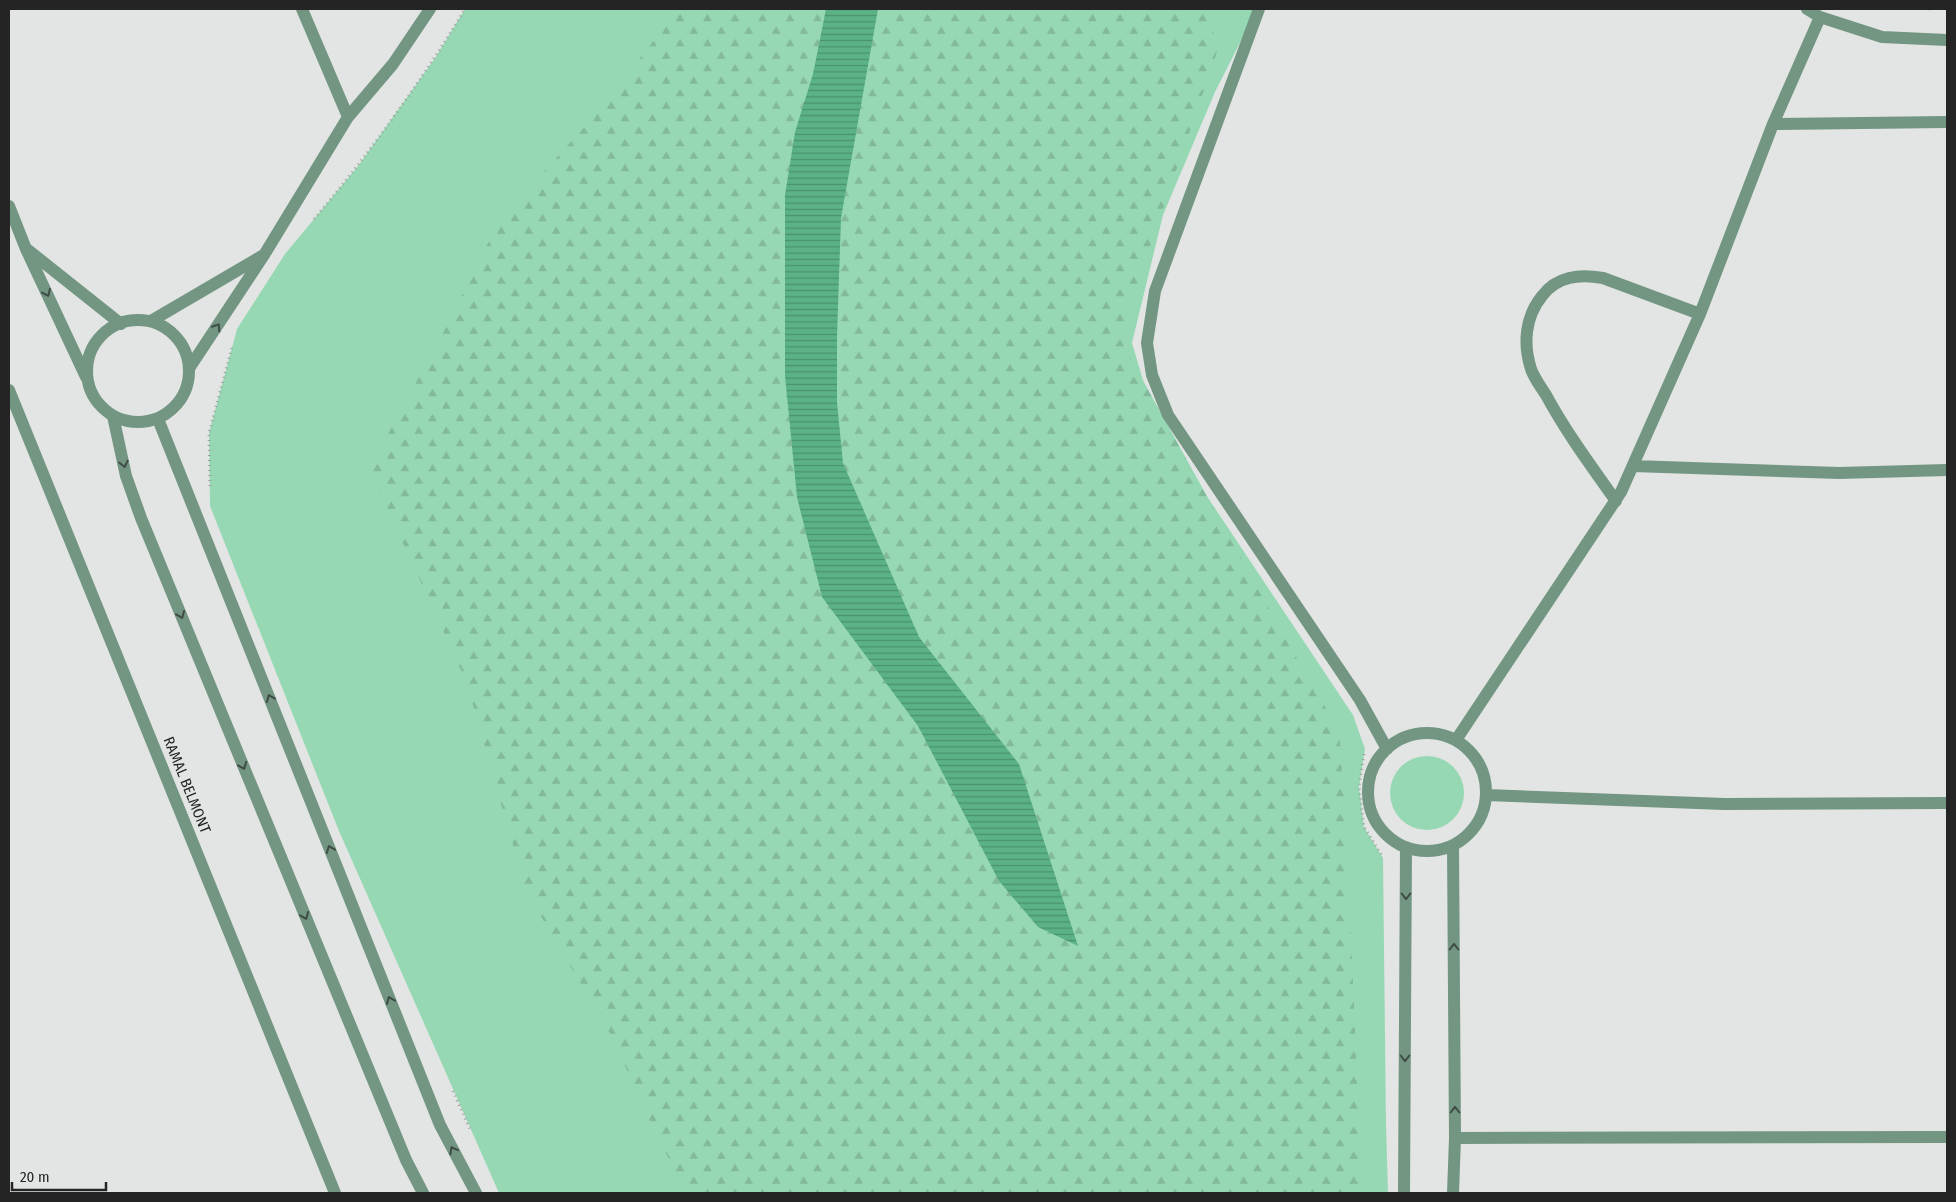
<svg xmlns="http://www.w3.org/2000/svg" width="1956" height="1202" font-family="'Fira Sans Condensed',sans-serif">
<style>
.green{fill:#97d8b4}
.forest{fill:url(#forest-firs)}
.water{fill:url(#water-rules)}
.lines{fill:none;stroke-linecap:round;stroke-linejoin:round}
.path{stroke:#9ea19f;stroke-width:3;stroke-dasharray:1 4;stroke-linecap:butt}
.minor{stroke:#739683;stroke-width:12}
.oneway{stroke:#3f4c45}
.labels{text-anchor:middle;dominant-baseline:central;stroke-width:4.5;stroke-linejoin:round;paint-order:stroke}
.street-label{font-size:15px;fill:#232423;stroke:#e2e5e3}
</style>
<defs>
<pattern id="forest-firs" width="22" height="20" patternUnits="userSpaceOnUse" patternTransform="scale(1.25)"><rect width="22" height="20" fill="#97d8b4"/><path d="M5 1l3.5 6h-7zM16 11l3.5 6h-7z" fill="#82b99a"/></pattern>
<pattern id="water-rules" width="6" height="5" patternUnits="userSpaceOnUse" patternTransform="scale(1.25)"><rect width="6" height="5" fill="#5ab286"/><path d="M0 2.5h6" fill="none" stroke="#4a916d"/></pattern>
</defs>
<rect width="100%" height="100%" fill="#e2e5e3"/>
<path class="green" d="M465 9H1257L1215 92 1163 215 1132 343 1154 417 1353 715 1365 749 1359 787 1364 827 1383 858 1386 1125 1388 1193H499L339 831 210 506 209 433 237 329 285 254 358 166 435 58Z
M1390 793a37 37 0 1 1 74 0a37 37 0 1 1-74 0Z"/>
<path class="forest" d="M679 9H1209L1217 52 1119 337 1292 650 1339 730 1347 843 1362 1193H686L642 1105 615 1042 526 891 466 681 369 469 449 322 499 221 588 123Z"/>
<path class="water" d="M826 9H878L841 218 837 337V402L843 463 919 637 1019 764 1078 946 1038 927 999 881 918 726 822 597 797 497 785 376V195L795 132 813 74Z"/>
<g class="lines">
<path class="path" d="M1929 9H1932
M314 219C370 153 420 83 465 9
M210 486 209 433 232 347
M1364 754 1359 787 1364 827 1383 857
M453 1091 470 1129"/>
<path class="minor" d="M302 9 348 117
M1259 9 1155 291 1147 343 1152 375 1168 415 1360 700 1387 749
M1807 9 1820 17 1882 37 1947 40
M1773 124 1947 122
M9 206 26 249 86 377
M28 250 121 324
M87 371a51 51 0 1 1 102 0a51 51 0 1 1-102 0Z
M151 321 262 256
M190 367 264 255 348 117 393 64 430 9
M9 390 335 1193
M113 416 126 476 141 518 406 1160 423 1193
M158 419 440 1125 476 1193
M1633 466 1839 473 1947 470
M1616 501C1591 466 1566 432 1546 395 1541 387 1534 378 1531 369 1523 344 1525 317 1542 296 1557 276 1579 274 1603 278L1700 314
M1368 792a59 59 0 1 1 118 0a59 59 0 1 1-118 0Z
M1456 740 1621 492 1700 314 1773 124 1820 17
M1486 795 1724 804 1947 803
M1455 1138 1947 1137
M1404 1193 1406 847
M1453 1193 1455 1138 1453 845"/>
</g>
<defs><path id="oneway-chevron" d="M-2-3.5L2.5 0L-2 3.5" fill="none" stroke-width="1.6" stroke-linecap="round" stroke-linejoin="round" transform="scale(1.25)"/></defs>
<g class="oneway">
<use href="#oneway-chevron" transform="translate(47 293) rotate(65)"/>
<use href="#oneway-chevron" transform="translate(217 327) rotate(-57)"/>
<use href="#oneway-chevron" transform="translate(124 464) rotate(77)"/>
<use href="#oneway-chevron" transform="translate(181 615) rotate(68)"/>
<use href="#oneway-chevron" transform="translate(270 698) rotate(-112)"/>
<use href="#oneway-chevron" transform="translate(243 766) rotate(68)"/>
<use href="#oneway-chevron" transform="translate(330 849) rotate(-112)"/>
<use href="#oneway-chevron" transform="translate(1406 896) rotate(90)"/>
<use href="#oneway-chevron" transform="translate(305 916) rotate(68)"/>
<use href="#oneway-chevron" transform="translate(1454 947) rotate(-90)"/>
<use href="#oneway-chevron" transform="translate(390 1000) rotate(-112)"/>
<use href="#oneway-chevron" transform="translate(1405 1058) rotate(90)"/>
<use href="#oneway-chevron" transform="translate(1455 1110) rotate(-90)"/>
<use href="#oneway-chevron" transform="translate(453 1150) rotate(-118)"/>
</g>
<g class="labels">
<g class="street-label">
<text transform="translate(187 785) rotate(68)">RAMAL BELMONT</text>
</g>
</g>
<rect width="1956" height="1202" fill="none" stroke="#232423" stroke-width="20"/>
<path d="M12 1182v8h94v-8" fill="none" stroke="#232423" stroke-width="2.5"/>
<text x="20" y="1182" font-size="15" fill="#232423" stroke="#e2e5e3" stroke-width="4" paint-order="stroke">20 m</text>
</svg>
